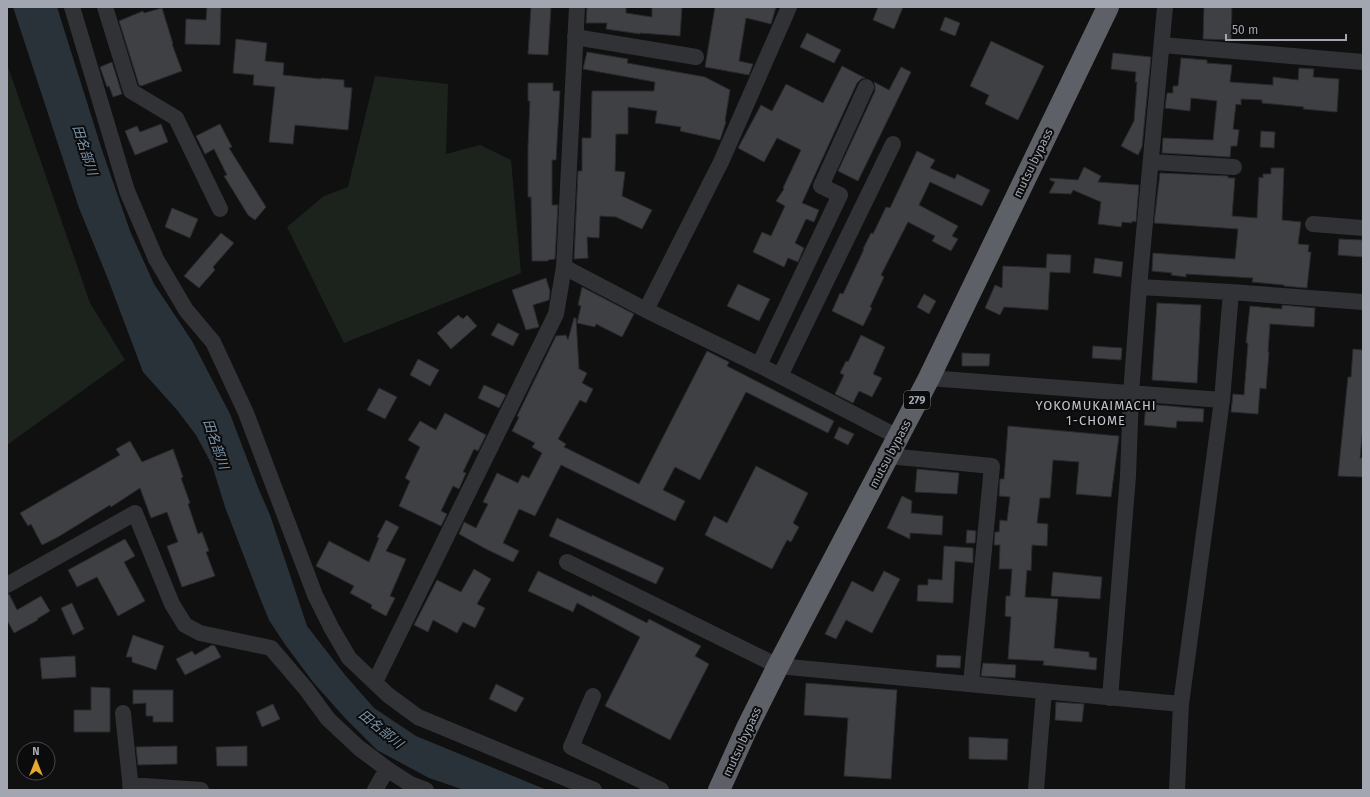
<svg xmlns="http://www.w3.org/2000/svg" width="1370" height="797" font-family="'Fira Sans','Noto Sans JP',sans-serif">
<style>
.green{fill:#1c231d}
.water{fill:#2a3239}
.building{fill:#3f4044;stroke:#2a2a2d}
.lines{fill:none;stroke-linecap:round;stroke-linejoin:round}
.minor{stroke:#313236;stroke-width:16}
.highway{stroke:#5d6066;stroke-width:22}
.labels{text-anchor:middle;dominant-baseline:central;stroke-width:4;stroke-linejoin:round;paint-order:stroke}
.shield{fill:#0b0b0c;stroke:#747880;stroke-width:1}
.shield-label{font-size:11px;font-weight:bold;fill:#a1a6b1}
.street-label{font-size:12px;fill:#a1a6b1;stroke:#0b0b0c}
.water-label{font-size:13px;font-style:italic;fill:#7994ab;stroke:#0b0b0c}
.neighbourhood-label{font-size:13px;letter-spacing:1px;fill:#c2c5cd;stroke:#0b0b0c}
</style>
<rect width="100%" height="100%" fill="#101011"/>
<path class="green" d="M7 64 90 303 125 360 7 445Z
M375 76 448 84 446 154 480 145 511 160 521 273 344 343 287 227 324 196 348 187Z"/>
<path class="water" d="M13 7H57L102 150 130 231 154 284 192 341 230 414 259 490 270 515 307 626 345 675 374 708 416 736 547 790H464L429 778 377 750 345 718 313 682 284 643 269 620 260 598 225 507 212 465 196 435 177 410 143 372 108 279 79 208Z"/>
<path class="building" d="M207 7H221L220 45 185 44 186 19 206 20Z
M531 7H551L548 55 528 54Z
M587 7H626V13L652 17V7H682L680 36 640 33V34L606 29 607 23H586Z
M715 7H776L771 24 746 18 739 61 753 64 749 75 705 67Z
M878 7H903L894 29 873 20Z
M1204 7H1232L1231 40 1203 39Z
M162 8 173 44H172L182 71 141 86 139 85 119 21 143 11 144 13Z
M945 17 960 23 955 36 940 30Z
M807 33 841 50 834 63 800 47Z
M236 39 267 43 265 61 284 63 283 75 321 79V78L344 80V87L352 88 348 130 295 125 293 144 269 142 275 87 253 85 254 75 233 73Z
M991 41 1044 66 1018 120 985 104 989 95 970 86Z
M587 52 628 59 627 63 705 77 730 90 725 121 726 122 720 140 680 131 681 127 655 123 657 111 628 107V134H616L615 171 625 172 622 196 652 210 642 229 616 217 600 216 599 238 587 237 588 258 574 259 578 171H582V138H591L592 91H654L655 82 583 69Z
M1113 53 1151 57 1142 147 1138 155 1121 146 1134 121 1137 82H1135L1136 72 1111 69Z
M1181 58 1207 60V63L1232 65 1230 82 1273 85V77L1298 80 1299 68 1314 69 1313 77 1339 79 1337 112 1303 109 1304 107 1262 103V100L1241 99V105L1236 104 1233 129 1239 130 1237 146H1231L1230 157 1162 153 1163 138 1213 140 1217 101 1191 98 1190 111 1165 108 1167 93H1173V86H1178Z
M112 62 122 94 113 97 109 86 107 87 100 67Z
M842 66 865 78 861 79 857 83 802 203 819 210 814 222 806 219 795 243 804 248 798 262 788 258 784 267 753 252 762 232 771 236 785 206 776 201 784 189 783 188 801 150 777 138 764 162 738 148 761 105 772 111 786 84 823 103Z
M901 67 911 72 858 181 838 171 875 91V86L874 82 889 90Z
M528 83H553V91H560L556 160H552V205H558L555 259 548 260V261H532L531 197H528V147L530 101H528Z
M161 124 168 142 135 155 125 131 137 126 140 132Z
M220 124 232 147 229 148 266 207 255 220 248 215 224 176 227 175 214 149 205 154 196 136Z
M1261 131 1275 132 1274 148 1260 147Z
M917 151 935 160 930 168 955 179 957 174 990 190 982 206 930 182 919 205 958 226 952 236 958 239 951 251 932 241 935 236 908 222 881 275 884 277 870 307 872 308 863 326 832 311 840 293 843 294 864 249H863L871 233 873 234 886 207 890 208Z
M1084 167 1101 176 1098 182 1139 185 1136 222 1132 221V223L1122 222 1121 227 1098 224 1101 202 1073 190 1071 194 1049 193 1055 182 1050 180V178L1078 180Z
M1271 168H1284L1282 220 1301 222 1298 244 1309 245 1308 252H1311L1307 288 1284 286V285L1252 282 1253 278 1186 274V277L1171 275 1172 273 1152 271 1153 253 1235 259 1238 229 1154 223 1160 173 1228 176V178H1235L1232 216 1257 218 1259 177 1263 178V174H1271Z
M172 208 198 219 190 238 165 227Z
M221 233 234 243 213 267 215 270 199 288 184 276Z
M1339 239 1363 240V257L1338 255Z
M1047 254 1071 255 1070 273 1050 272 1048 310 1004 307 1000 315 985 308 995 285 1002 288 1003 266 1046 268Z
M1095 258 1123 262 1121 277 1093 273Z
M546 278 550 291 549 300 533 305 539 327 526 330 512 290Z
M738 284 770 299 759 321 727 306Z
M582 287 634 314 622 337 596 324 595 327 577 323 581 306 578 305Z
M924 294 936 301 929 314 917 307Z
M1157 303 1201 305 1197 383 1152 380Z
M1282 305 1315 308 1314 327 1270 324 1268 352H1269L1266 389 1260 388 1258 414 1231 412 1233 394 1244 395 1248 343H1246L1250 306 1282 309Z
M458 315 463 319 467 315 477 326 451 349 437 333Z
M574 318H576L579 369 587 373 582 383 593 389 586 403 580 400 558 439 566 444 564 447 639 484 707 351 729 362 727 366 834 421 828 433 746 392 700 480 675 467 663 490 685 501 675 521 561 465 535 516 519 509 503 543 519 551 513 562 486 549 459 534 464 522 476 528 488 504 483 502 497 473 518 483 522 475 529 478 542 453 532 447 535 443 512 431 519 417 517 416 556 336 566 335 568 340Z
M498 323 519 334 513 346 491 335Z
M861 335 885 347 873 374 882 378 872 397 859 391 853 403 835 394 844 375 840 373 846 361 848 362Z
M1093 346 1122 348 1121 360 1092 358Z
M1353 349 1363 350V425L1360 458H1363V477L1338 476 1348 377H1351Z
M962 353 990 354 989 366H962Z
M418 359 439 370 430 386 410 375Z
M484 385 506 395 499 408 478 398Z
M379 388 397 397 385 419 367 410Z
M1146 404 1204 409 1203 422 1177 421 1176 428 1144 425Z
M445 413 486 435 478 451 474 449 463 472 466 473 459 489 453 486 441 511 447 514 441 526 399 506 410 481 405 478 420 447 408 440 420 421 436 430Z
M1008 426 1119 436 1111 497 1076 494 1079 462 1053 460 1050 498H1040L1037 523 1048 524 1047 546 1032 545 1031 571 1027 570 1025 597 1058 599 1054 648 1089 652V657L1097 658 1096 670 1043 665 1044 661 1008 659 1011 617 1005 616 1006 596H1010L1012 569H999L1000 545H994L995 532H999L1000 520 1007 521 1010 497 999 496 1000 479H1004Z
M839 427 854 434 848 445 834 438Z
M130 441 142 462 173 449 183 477 181 478 190 503 188 504 198 534 202 532 209 551 206 552 215 576 182 587 167 546 178 542 167 512 151 518 140 488 111 507 110 505 58 537 42 545 31 524 28 526 20 513 120 455 116 449Z
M756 466 808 493 793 523 799 527 791 542 787 540 772 569 705 535 714 516 727 523Z
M917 469 959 473 957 494 915 492Z
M902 496 912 501 911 513 943 516 942 535 910 533V539L887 528Z
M557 518 664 568 656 584 549 536Z
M386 520 399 527 386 551 406 559 390 596 395 598 386 616 371 608 372 605 350 593 354 586 316 566 329 541 369 562 379 538 377 537Z
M967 530 976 531 975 543H966Z
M125 539 135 556 124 562 145 601 118 616 97 577 77 587 68 570Z
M944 546 973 548V563L955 561 953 603 917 601 918 585H928V579L942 580Z
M474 569 491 579 477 604 485 608 475 628 463 622 457 633 433 620 428 632 414 625 437 580 461 592Z
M538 571 592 597V595L647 623 649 619 701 646 695 656 709 664 670 740 605 706 640 637 577 603 573 612 528 591Z
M884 571 900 579 872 633 846 620 836 639 825 634 852 581 873 592Z
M1053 572 1102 577 1100 599 1051 596Z
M7 594H9L17 610 41 596 50 611 37 619 38 620 14 633 7 620Z
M72 603 84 629 73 635 61 608Z
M133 635 164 646 156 670 132 662V657H126Z
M212 645 215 646 221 657 185 675 176 659 192 651 195 655Z
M937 655 961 656 960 668 936 667Z
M75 656 76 677 42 679 40 658Z
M983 663 1016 665 1015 678 981 676Z
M806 683 897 690 891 779 844 776 848 718 804 715Z
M496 684 524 698 516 712 489 699Z
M91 687 110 688V732H74V710H91Z
M133 690H173V722H153V716H146V703L133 704Z
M1056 702 1084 704 1082 722 1055 720Z
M273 704 280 719 262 727 256 712Z
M969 737 1008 739 1007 760 969 759Z
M177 746V764L138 765 136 747Z
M247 746V766H217L216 747Z"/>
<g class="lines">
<path class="minor" d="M72 7 127 191 156 259 186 310 213 342 246 413 315 595 332 629 349 658 388 695 418 717 594 790
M105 7 131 91 176 118 220 209
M575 37 696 57
M1162 45 1363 62
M1152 162 1234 167
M1313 224 1363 228
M564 267 646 310 759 365 898 437
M1139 287 1231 292 1363 302
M646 310 721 162 789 7
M759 365 840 195 821 186 866 87
M780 376 893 144
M929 378 1222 400
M888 456 992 466 971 684
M567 562 778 666 1181 704
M7 585 135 513 172 604 185 625 200 633 271 648 306 689 328 719 359 748 387 769 410 784 426 790
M375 682 556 314 564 267 577 7
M593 696 571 747 661 790
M1110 698 1128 476 1131 394 1139 287 1165 7
M123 713 131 790
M130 785 201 790
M375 790 387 769
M1036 790 1044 691
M1177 790 1181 704 1222 400 1231 292"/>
<path class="highway" d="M719 790 747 728 778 666 929 378 1108 7"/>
</g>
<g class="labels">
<rect class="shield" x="904" y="391" width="26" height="18" rx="3"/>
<g class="shield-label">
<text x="917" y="400">279</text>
</g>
<g class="street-label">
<text transform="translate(1033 163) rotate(-64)">mutsu bypass</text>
<text transform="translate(890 454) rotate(-62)">mutsu bypass</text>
<text transform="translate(742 742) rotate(-65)">mutsu bypass</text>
</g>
<g class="water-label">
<text transform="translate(85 150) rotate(72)">田名部川</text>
<text transform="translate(216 444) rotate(71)">田名部川</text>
<text transform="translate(381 729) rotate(39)">田名部川</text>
</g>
<g class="neighbourhood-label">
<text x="1096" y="405">YOKOMUKAIMACHI<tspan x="1096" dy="15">1-CHOME</tspan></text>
</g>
</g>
<rect width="1370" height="797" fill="none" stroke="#a1a6b1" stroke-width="16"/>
<g transform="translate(36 761)"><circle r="19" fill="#0b0b0c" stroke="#47494e"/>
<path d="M0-3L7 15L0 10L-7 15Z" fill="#e7a831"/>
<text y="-6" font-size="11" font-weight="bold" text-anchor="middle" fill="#a1a6b1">N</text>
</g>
<path d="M1226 34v6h120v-6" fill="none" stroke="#a1a6b1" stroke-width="2"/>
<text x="1232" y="34" font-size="12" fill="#a1a6b1" stroke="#0b0b0c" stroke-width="3" paint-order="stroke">50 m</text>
</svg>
